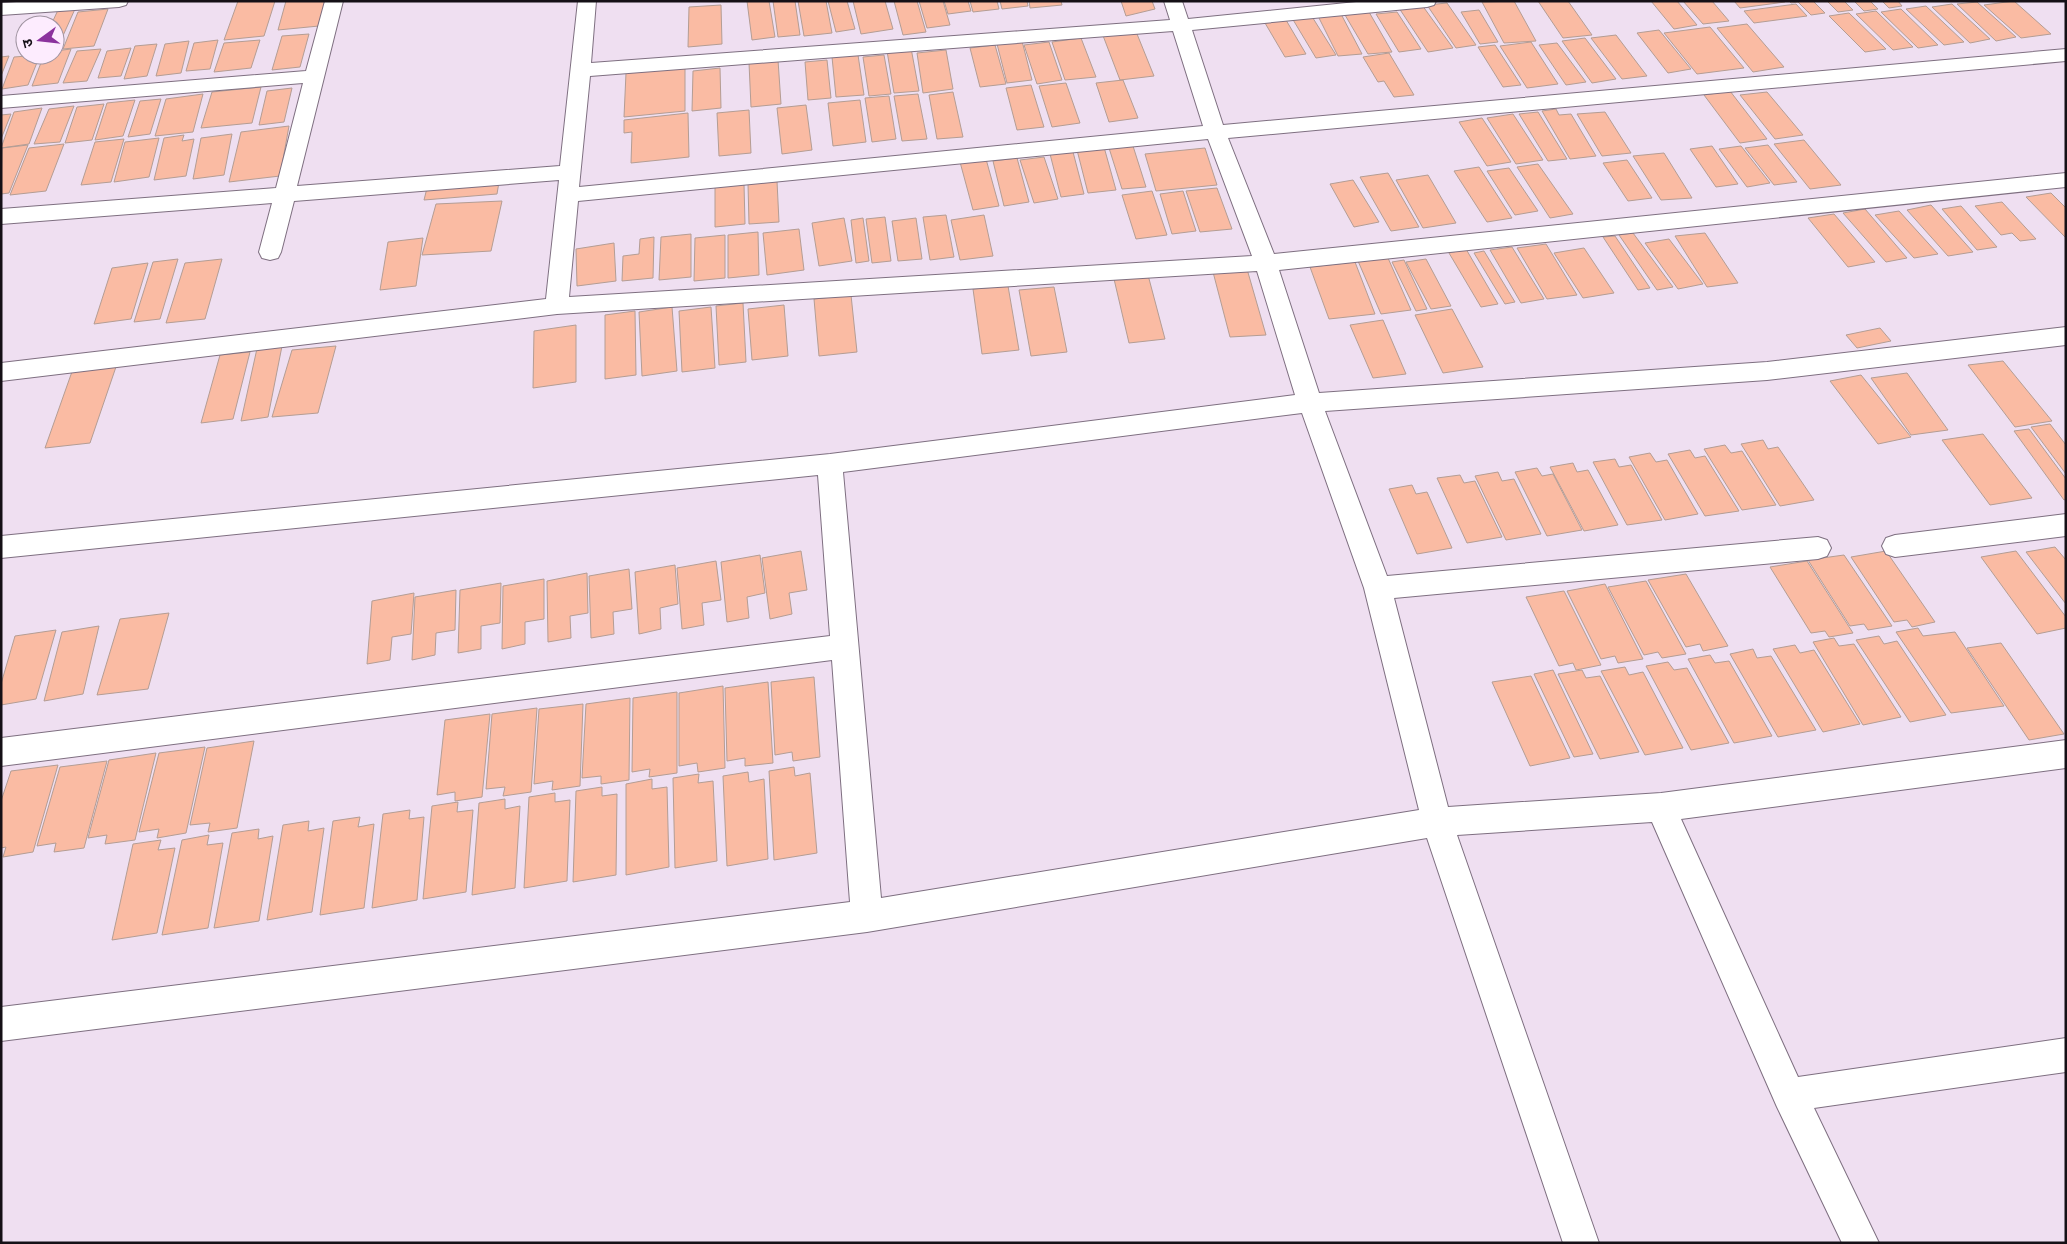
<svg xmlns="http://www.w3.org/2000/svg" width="2067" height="1244" font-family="Signika,'Noto Sans Devanagari',sans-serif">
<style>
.building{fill:#fabba3;stroke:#b49d94}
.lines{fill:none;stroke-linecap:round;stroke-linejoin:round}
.minor-casing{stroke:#7e6f80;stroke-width:2}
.minor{fill:#fff;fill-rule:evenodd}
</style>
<rect width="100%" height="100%" fill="#efdff1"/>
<path class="building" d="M238 1H275L264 36 224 40Z
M286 1H326L319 26 278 30Z
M747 1H769L775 37 752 40Z
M773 1H795L800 35 778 37Z
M798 1H826L832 33 804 36Z
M828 1H847L855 29 836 32Z
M853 1H885L893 29 861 34Z
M894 1H917L926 32 903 35Z
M919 1H943L950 25 927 28Z
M944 1H968L971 11 948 14Z
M970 1H997L999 9 973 12Z
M1000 1H1027L1028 6 1002 9Z
M1029 1H1061L1062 5 1030 8Z
M1121 1H1152L1155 9 1126 16Z
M1514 1 1536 41 1504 43 1482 2Z
M1538 1H1568L1592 35 1563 38Z
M1651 1H1677L1697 25 1674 29Z
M1683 1H1712L1729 21 1703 24Z
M1734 1H1785V2L1740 8Z
M1789 1H1813L1825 13 1811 15 1798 2 1791 3Z
M1827 1H1844L1853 10 1838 12Z
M1854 1H1870L1878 9 1864 11Z
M1882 1H1898L1902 6 1889 8Z
M2014 1 2051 34 2021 38 1984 5Z
M1977 2 2016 37 1996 41 1957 4Z
M1447 3 1476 45 1456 48 1427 5Z
M1796 4 1807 16 1754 23 1744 11Z
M1952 4 1990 39 1970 43 1932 7Z
M721 5 722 44 688 47 689 7Z
M1422 5 1453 48 1428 52 1399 8Z
M1926 6 1964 42 1944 45 1906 9Z
M75 9 57 49H55V25H51L58 10Z
M108 9 94 46 63 49 78 12Z
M1901 9 1938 45 1918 48 1881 12Z
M1479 10 1498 42 1480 44 1461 12Z
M1876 11 1913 47 1893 50 1856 14Z
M1369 12 1392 52 1368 54 1345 15Z
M1397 12 1421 49 1399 52 1376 14Z
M1849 13 1886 49 1865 52 1829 16Z
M1341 14 1362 54 1338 56 1318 16Z
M1311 15 1336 55 1316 58 1292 18Z
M1286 20 1306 54 1285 57 1265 23Z
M1747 24 1784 67 1753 72 1717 28Z
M1710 27 1744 68 1697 74 1664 33Z
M1135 29 1154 76 1120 80 1102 33Z
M1659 30 1691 69 1668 73 1637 33Z
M309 34 300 67 272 70 282 36Z
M1616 35 1647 76 1622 79 1591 38Z
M1081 38 1096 77 1065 80 1052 42Z
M1585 38 1616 79 1592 83 1562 41Z
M218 40 210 69 186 71 194 43Z
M260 40 251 68 214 72 224 43Z
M189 41 181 73 156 76 165 44Z
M1022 41 1032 80 1007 83 997 44Z
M1049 42 1062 80 1037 84 1024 45Z
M1531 42 1558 84 1527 88 1500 46Z
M1557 43 1586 82 1566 85 1539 45Z
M157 44 147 76 124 79 135 46Z
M995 45 1006 84 980 87 970 48Z
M1495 45 1521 85 1503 87 1478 47Z
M131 48 121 76 98 78 107 51Z
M911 48 919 91 894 93 887 51Z
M71 49 58 83 32 86 44 55H55V51Z
M101 49 87 81 63 83 77 51Z
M946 50 953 89 923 93 917 53Z
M1389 53 1414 95 1394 97 1384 81 1378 82 1363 57Z
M40 55 28 85 2 89 14 57Z
M858 55 864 95 836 97 832 57Z
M884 55 891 94 869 96 863 57Z
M9 56 1 76V57Z
M778 60 781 104 751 107 749 63Z
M827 60 831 98 808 100 805 62Z
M685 67V111L624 117 626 73Z
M720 68 721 108 692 111 693 71Z
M1123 80 1138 118 1109 122 1096 83Z
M1066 83 1080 123 1052 127 1039 86Z
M1031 85 1044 127 1017 130 1006 88Z
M261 87 252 123 201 128 212 92Z
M292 88 284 122 259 125 267 91Z
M1730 91 1767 139 1740 143 1704 95Z
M953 92 963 137 937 139 929 95Z
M1767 92 1803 135 1775 139 1740 95Z
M203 94 193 132 155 136 166 99Z
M918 94 927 139 902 141 894 96Z
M889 96 896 139 872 142 865 98Z
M161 99 150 134 128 137 140 101Z
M135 100 123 136 95 140 107 103Z
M860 100 866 142 833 146 828 103Z
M104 104 92 140 65 143 77 107Z
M806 105 812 150 782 154 777 108Z
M74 106 60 142 34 144 49 109Z
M42 108 29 144 1 148 14 112Z
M1556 109 1559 115 1571 114 1596 156 1570 159 1542 111Z
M749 110 751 153 719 156 717 113Z
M1538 112 1567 159 1548 161 1519 114Z
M1605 112 1631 153 1602 156 1577 114Z
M688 113 689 157 631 163 632 132 624 133V120Z
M11 114 1 139V115Z
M1513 114 1543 160 1516 164 1487 118Z
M1482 118 1511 162 1487 166 1459 122Z
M289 126 280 176 229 182 241 132Z
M232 134 224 175 193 179 201 138Z
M184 135 182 141 194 139 186 176 154 180 164 138Z
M159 138 149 177 114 182 125 142Z
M124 139 111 182 81 185 95 142Z
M1804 140 1841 185 1810 189 1774 144Z
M64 144 46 191 10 195 29 148Z
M28 145 9 193 1 194 2 148Z
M1768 145 1797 182 1774 185 1745 148Z
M1133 146 1146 187 1122 189 1109 148Z
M1712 146 1738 184 1716 187 1690 149Z
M1741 146 1770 183 1747 187 1719 149Z
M1104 147 1116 190 1088 193 1077 150Z
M1205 148 1217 185 1156 191 1145 154Z
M1073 152 1084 194 1061 197 1050 154Z
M1664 153 1692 198 1661 200 1633 156Z
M1044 157 1058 199 1034 203 1020 160Z
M1017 158 1029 202 1004 206 993 161Z
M986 159 999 206 973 210 960 162Z
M1627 160 1652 198 1628 201 1603 163Z
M1538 164 1573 214 1550 218 1517 167Z
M1479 167 1512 218 1487 222 1454 171Z
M1509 168 1538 211 1515 215 1487 171Z
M1388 173 1419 227 1391 231 1360 177Z
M1428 175 1456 223 1423 228 1396 180Z
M1353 180 1379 222 1354 227 1330 184Z
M777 181 779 222 749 224 748 184Z
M499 182 497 194 424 200 427 188Z
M744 184 745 224 715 227V187Z
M1217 188 1232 229 1200 232 1186 191Z
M1152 191 1167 235 1136 239 1122 195Z
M1183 191 1196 231 1172 234 1160 194Z
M2051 193 2066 208V238L2026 197Z
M502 201 491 251 422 255 436 204Z
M2002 202 2036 239 2020 241 2012 233 2001 235 1975 206Z
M1931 205 1973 252 1948 256 1907 210Z
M1961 206 1997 247 1977 250 1942 209Z
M1865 209 1907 258 1886 262 1843 213Z
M1899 211 1938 254 1914 258 1875 215Z
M1834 214 1875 262 1848 267 1808 218Z
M946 215 954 257 930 260 923 217Z
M984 215 993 256 960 260 951 220Z
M885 217 891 261 872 263 866 219Z
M844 218 852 261 819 266 812 223Z
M863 218 869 261 856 263 851 220Z
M916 218 922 259 898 261 892 221Z
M799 229 804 270 767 275 763 233Z
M758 232 759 275 728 278V235Z
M1633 233 1673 287 1657 290 1619 235Z
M1705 233 1738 283 1707 287 1675 236Z
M691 234V277L659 280 661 237Z
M725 235V278L694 281 695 238Z
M1615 236 1650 288 1638 290 1603 237Z
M654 237 653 278 622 281 623 256 639 254 640 239Z
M423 238 416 286 380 290 388 242Z
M1669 239 1703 284 1678 289 1645 243Z
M614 243 616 281 577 286 576 249Z
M1546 244 1577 295 1547 299 1517 248Z
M1512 247 1544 299 1521 303 1490 250Z
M1584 248 1614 293 1583 298 1554 253Z
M1466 249 1498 304 1481 307 1449 253Z
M1484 251 1515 302 1505 304 1474 253Z
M1388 258 1411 310 1381 314 1358 261Z
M178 259 160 319 134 322 153 262Z
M222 259 205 319 166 323 185 263Z
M1426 259 1451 306 1431 309 1406 262Z
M1404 260 1427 309 1416 311 1392 262Z
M1355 262 1375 314 1329 319 1310 267Z
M148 263 131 319 94 324 112 268Z
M1247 269 1266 335 1230 337 1213 272Z
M1148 275 1165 339 1129 343 1114 279Z
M1008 286 1019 350 982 354 973 289Z
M1054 287 1067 352 1031 356 1019 290Z
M851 295 857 352 819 356 814 299Z
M743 303 746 362 719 365 716 306Z
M784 305 788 356 752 360 748 309Z
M672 307 677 371 642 376 639 312Z
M711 307 715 368 682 372 679 311Z
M1452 309 1483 367 1443 373 1415 315Z
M635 311 636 375 605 379V315Z
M1383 320 1406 374 1373 378 1350 325Z
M576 325V382L533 388 534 331Z
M1880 328 1891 341 1857 348 1846 335Z
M283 341 268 417 241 421 258 344Z
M336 346 318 413 272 417 292 350Z
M250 352 233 419 201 423 220 355Z
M118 361 90 443 45 448 74 366Z
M2003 361 2052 421 2015 427 1968 365Z
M1907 373 1948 430 1911 435 1871 378Z
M1861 375 1911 437 1878 444 1830 381Z
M2050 424 2066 445V474L2031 427Z
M2029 429 2066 479V499L2064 500 2014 431Z
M1983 434 2032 498 1990 505 1942 440Z
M1763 440 1768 449 1778 447 1814 500 1780 506 1741 444Z
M1725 445 1731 453 1742 451 1776 505 1742 510 1704 449Z
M1690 450 1695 458 1705 456 1739 511 1705 516 1668 454Z
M1650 453 1656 462 1667 460 1698 514 1665 520 1629 457Z
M1615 459 1619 467 1631 465 1662 520 1627 525 1593 462Z
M1573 463 1577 472 1588 470 1618 525 1584 531 1550 467Z
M1537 468 1542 476 1553 474 1582 530 1547 536 1515 472Z
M1498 472 1502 481 1514 479 1541 534 1506 540 1475 476Z
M1460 475 1464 483 1475 481 1502 537 1467 543 1437 478Z
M1412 485 1416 494 1427 492 1452 548 1417 554 1389 489Z
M2055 547 2066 560V604L2026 552Z
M801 551 807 590 789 593 792 614 770 619 762 558Z
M1886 551 1935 622 1912 627 1907 620 1894 622 1851 557Z
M2016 551 2066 617V628L2037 634 1981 557Z
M760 555 765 593 747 597 749 618 727 622 721 562Z
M1844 555 1892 626 1868 630 1864 624 1850 626 1808 560Z
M716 561 721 600 702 603 704 625 682 629 677 568Z
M1807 561 1853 633 1829 637 1825 631 1811 633 1770 567Z
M675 565 678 604 660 608 661 629 639 634 635 572Z
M629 569 632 609 613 612 614 634 591 638 589 576Z
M587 573 588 613 570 616 571 638 548 642 547 581Z
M1686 574 1728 646 1703 651 1700 644 1686 647 1648 580Z
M544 579V619L525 622V644L502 649 503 586Z
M1646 581 1686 654 1662 658 1658 652 1644 655 1608 587Z
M501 583 500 623 481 626V649L458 653 460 590Z
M1605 584 1643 659 1618 663 1615 656 1601 659 1567 591Z
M456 590 455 630 436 633 435 655 412 660 415 597Z
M1564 591 1601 665 1576 670 1573 663 1559 666 1526 597Z
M414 593 411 634 392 637 390 660 367 664 372 601Z
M169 613 148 689 97 695 120 619Z
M99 626 83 694 44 701 62 632Z
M1918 628 1923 636 1955 632 2004 706 1951 713 1896 632Z
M56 630 36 699 1 705V684L15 636Z
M1879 636 1884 644 1897 641 1946 715 1910 722 1856 640Z
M1834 638 1839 646 1854 644 1901 717 1863 725 1813 642Z
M2001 643 2064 734 2029 740 1967 648Z
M1795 645 1800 653 1814 650 1860 724 1823 732 1773 649Z
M1753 649 1757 658 1771 656 1816 730 1778 737 1730 654Z
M1710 655 1715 663 1729 661 1772 736 1734 743 1688 659Z
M1668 662 1674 670 1687 668 1729 743 1691 750 1646 666Z
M1625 667 1629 675 1643 672 1683 748 1645 755 1601 671Z
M1553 670 1593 754 1574 757 1534 674Z
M1582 670 1586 678 1600 676 1639 752 1600 759 1558 674Z
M1531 676 1570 758 1530 766 1492 682Z
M814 677 820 757 793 761 792 752 775 755 771 682Z
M768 682 773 763 745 766V758L727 761 725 688Z
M723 686 725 768 698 772 697 763 679 766V693Z
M677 692V773L649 777 650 769 632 772 633 698Z
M630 698 629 780 601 784V776L582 778 586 704Z
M583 704 580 786 552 790 553 781 534 784 539 709Z
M537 708 531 792 503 796 505 787 486 789 492 714Z
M490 714 482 797 455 801V792L437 795 445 720Z
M254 741 237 828 208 832 210 823 190 825 207 748Z
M205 747 186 833 157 838 159 829 139 832 159 753Z
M156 753 135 840 105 844 107 835 88 838 109 760Z
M107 761 84 848 54 852 56 843 37 846 60 767Z
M58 765 33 852 3 857 6 847 1 848V801L11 771Z
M794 767 795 776 810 773 817 853 774 860 769 771Z
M748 772 749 782 764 779 768 859 727 866 723 776Z
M699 774 698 783 713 781 717 861 675 868 673 778Z
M652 779V789L667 787 669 867 626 875V784Z
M602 787V796L617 794 616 875 573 882 576 791Z
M555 793V802L570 800 567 881 524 888 529 797Z
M505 799V809L520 806 515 888 472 895 479 803Z
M458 802 457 812 473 810 466 892 423 899 432 806Z
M410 810 409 819 424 817 417 900 372 908 383 814Z
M360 817 358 827 374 824 364 908 320 915 333 821Z
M309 821 308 831 324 828 312 912 267 920 283 825Z
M259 829 258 839 273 836 259 921 214 928 232 833Z
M209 835 207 845 223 843 208 928 162 935 182 840Z
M161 840 158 850 175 848 157 933 112 940 133 844Z"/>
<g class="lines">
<defs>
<path id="minor" d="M32 1H128L126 5 119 7 1 15V3Z
M325 1H343L297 186 560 166 578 1H596L591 63 1170 20 1164 1H1182L1188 19 1366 1H1436L1434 5 1427 7 1192 30 1223 125 2066 49V61L1228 138 1274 254 2066 173V187L1279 270 1319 393 1767 362 2066 327V345L1767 380 1325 411 1387 576 1818 537 1827 540 1831 548 1827 556 1818 559 1394 598 1448 807 1661 793 2066 740V768L1681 819 1798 1077 2066 1038V1072L1814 1108 1879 1243H1842L1777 1107 1652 822 1457 835 1599 1243H1563L1427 838 867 932 1 1041V1007L850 902 832 660 1 766V738L830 636 818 475 1 558V536L830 454 1295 395 1257 271 557 314 1 381V363L546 299 559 180 294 201 281 252 278 258 270 260 262 258 259 252 272 203 1 224V209L276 188 303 83 1 108V96L306 71ZM1173 31 1203 126 579 187 590 76ZM1208 139 1252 256 569 297 578 201ZM1302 413 1364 588 1419 810 881 898 843 472Z
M2066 514V536L1895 557 1886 554 1882 546 1886 538 1895 535Z"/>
</defs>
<use href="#minor" class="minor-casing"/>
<use href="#minor" class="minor"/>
</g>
<rect width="2067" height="1244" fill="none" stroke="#151016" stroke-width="5"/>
<g transform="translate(40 40) rotate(255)"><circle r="24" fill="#fdecfe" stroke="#a094a1"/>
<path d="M0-4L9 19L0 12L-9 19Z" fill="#8b329d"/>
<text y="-8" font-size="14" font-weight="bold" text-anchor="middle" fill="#151016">उ</text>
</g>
</svg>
